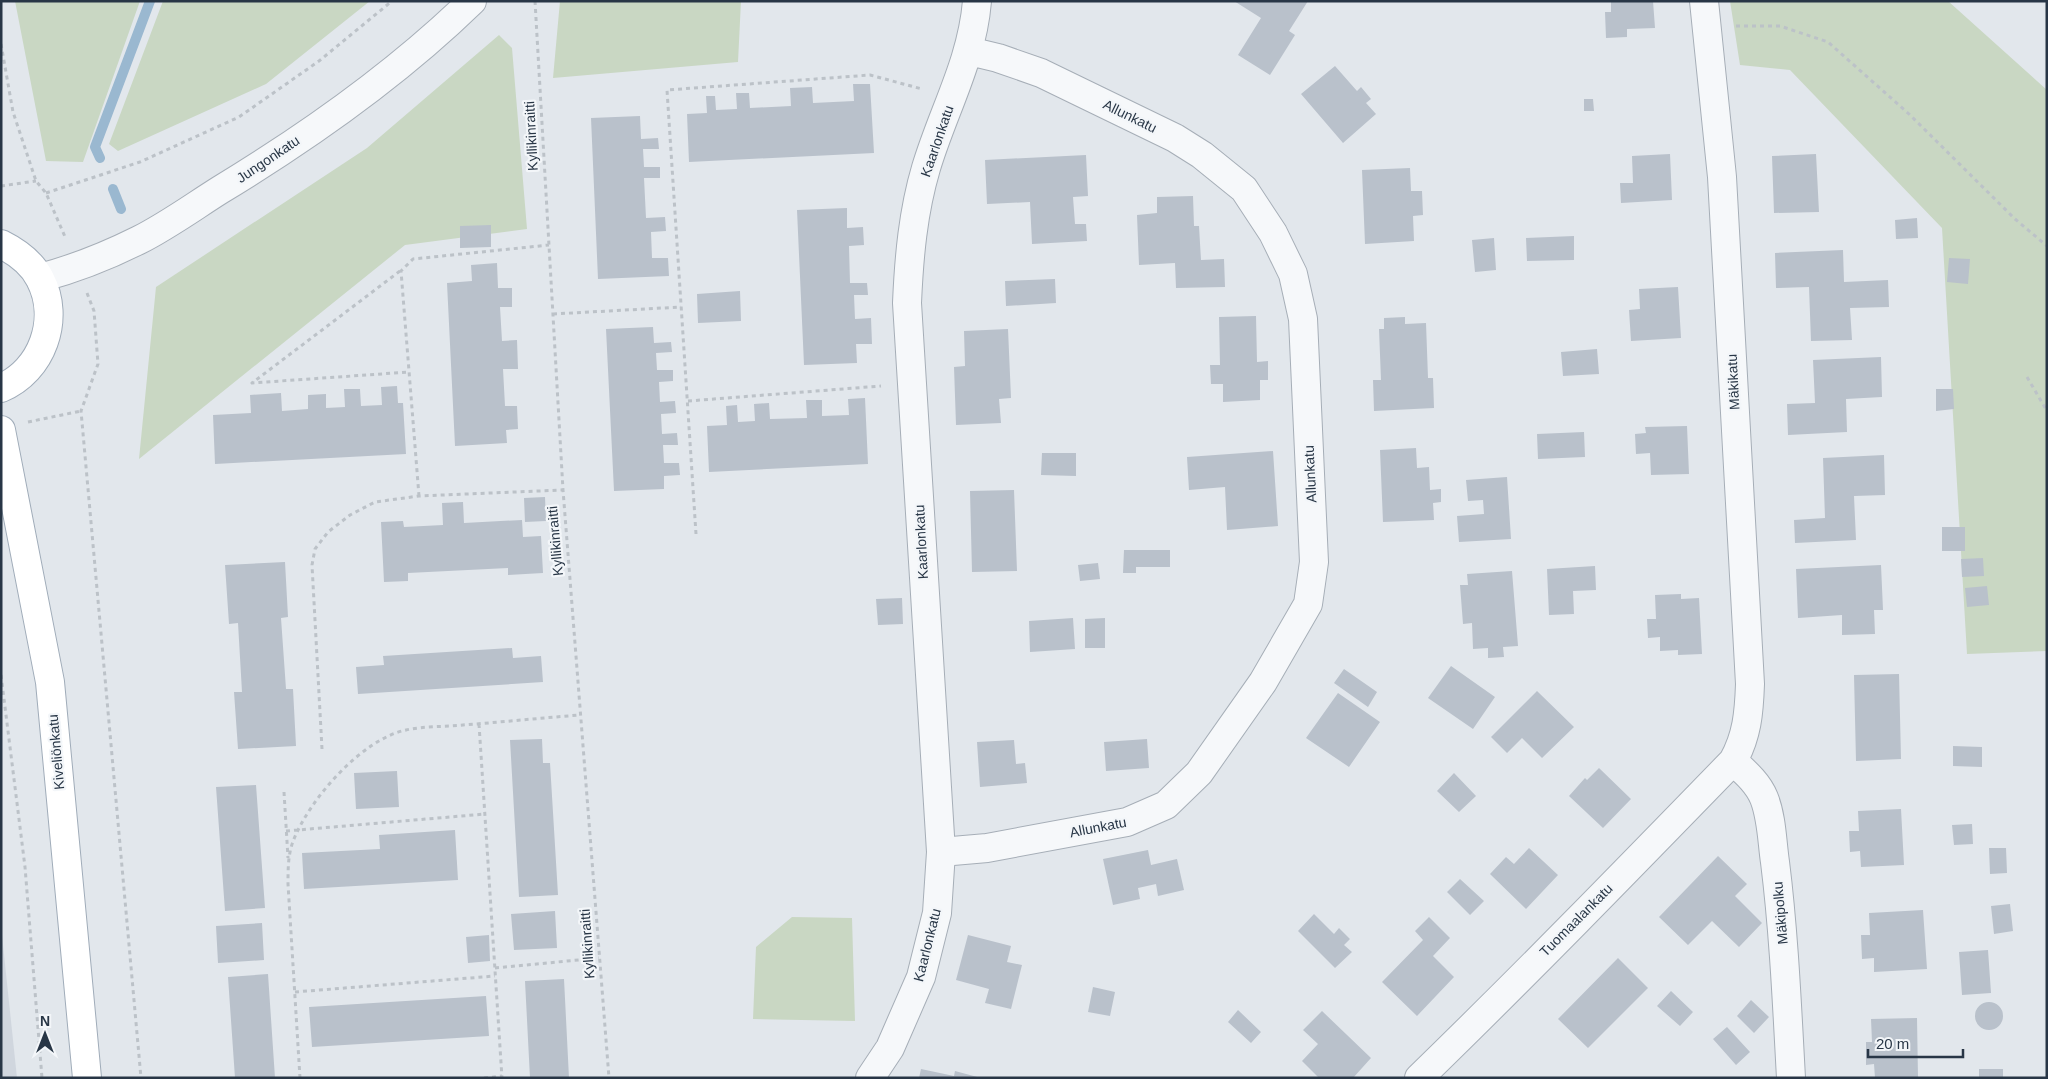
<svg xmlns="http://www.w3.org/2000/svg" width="2048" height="1079" font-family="Arial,sans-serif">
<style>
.built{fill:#d0d6de}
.green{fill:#c9d7c3}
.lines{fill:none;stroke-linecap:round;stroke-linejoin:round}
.stream{stroke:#9ab8d0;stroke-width:10}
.building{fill:#b9c1cb}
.minor-casing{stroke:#a6aeb7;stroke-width:30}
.major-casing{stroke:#a0acb9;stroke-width:30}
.path{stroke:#bcc2c8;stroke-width:3;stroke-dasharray:4 4;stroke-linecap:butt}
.minor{stroke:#f6f8fa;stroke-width:28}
.major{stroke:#fff;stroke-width:28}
.labels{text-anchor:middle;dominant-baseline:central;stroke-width:4.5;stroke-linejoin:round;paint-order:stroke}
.street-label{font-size:14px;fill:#283646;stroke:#f3f6f9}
</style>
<rect width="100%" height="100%" fill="#e2e7ec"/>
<path class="built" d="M1 926 17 1078H1Z"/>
<path class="green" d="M15 1H140L83 162 46 161Z
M163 1H370L266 84 118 151 109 144Z
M560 1H741L738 62 553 78Z
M1730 1H1948L2047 90V651L1967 654 1942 228 1790 70 1740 65Z
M499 35 512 48 527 229 405 245 139 459 156 287 367 148Z
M792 917 852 918 855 1021 753 1019 756 947Z"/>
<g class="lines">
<path class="stream" d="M100 158 95 147 150 1
M113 189 121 209"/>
</g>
<path class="building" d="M1234 1H1308L1289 31 1295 35 1270 75 1238 55 1261 18Z
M1611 1H1653L1655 28 1627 29V37L1606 38 1605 12H1611Z
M1335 66 1357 91 1361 87 1371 99 1366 103 1376 114 1343 143 1301 94Z
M853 84H870L874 153 689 162 687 114 707 113 706 96H715L716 110 737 109 736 93H749L750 108 791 106 790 88 812 87 813 103 854 101Z
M1584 99H1593L1594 111H1584Z
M640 116 641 139 658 138 659 149H643L644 167H660V178H644L646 218 665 217 666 231 651 232 652 258H668L669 276 598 279 591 118Z
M1670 154 1672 200 1621 203 1620 183H1633L1632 156Z
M1816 154 1819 212 1774 213 1772 156Z
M1086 155 1088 196 1073 197 1075 224H1086L1087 241 1032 244 1030 202 987 204 985 160Z
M1410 168 1411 191H1422L1423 215 1413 216 1414 241 1365 244 1362 170Z
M1193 196 1194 226H1199L1201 260 1224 259 1225 287 1176 288 1175 263 1139 265 1137 215 1157 213V197Z
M847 208V228L863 227 864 245 849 246 850 283H867L868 295H854L855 319 871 318 872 344H856L857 363 804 365 797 210Z
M1917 218 1918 238 1896 239 1895 220Z
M491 225V247L460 248V226Z
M1574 236V260L1527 261 1526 238Z
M1494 238 1496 270 1475 272 1472 240Z
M1843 250 1844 282 1888 280 1889 307 1850 308 1852 340 1811 341 1809 287 1776 288 1775 253Z
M1949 258 1970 259 1968 284 1947 282Z
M497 263 498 288H512V307H500L502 341 517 340 518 369H503L505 406H517L518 429 506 430 507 443 455 446 447 283 472 281 471 265Z
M1055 279 1056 303 1006 306 1005 281Z
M1678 287 1681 338 1631 341 1629 310 1640 309 1639 289Z
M740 291 741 321 698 323 697 294Z
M1256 316 1257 362 1268 361V380H1260V400L1223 402V384H1211L1210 365H1220L1219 317Z
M1405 317V324L1426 323 1428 378H1433L1434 408 1374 411 1373 380H1381L1379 329H1384V318Z
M653 327 654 343 671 342 672 352 656 353 657 370H673V381L659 382 660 402 675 401 676 413 661 414 662 434 677 433 678 445H663L664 463H679L680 475 664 476V489L614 491 606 329Z
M1008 329 1011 398 999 399 1001 423 956 425 954 367 965 366 964 331Z
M1597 349 1599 374 1563 376 1561 352Z
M1881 357 1882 397 1846 399 1847 432 1788 435 1787 404 1815 403 1813 360Z
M397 386 398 403H403L406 454 215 464 213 415 251 413 250 395 281 393 282 411 308 409V395L326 394V408L345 407 344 389H360L361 406 382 405 381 387Z
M1936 389H1953L1954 409 1936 411Z
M865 398 868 464 709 472 707 426 727 425 726 406 737 405 738 422 755 421 754 404 769 403 770 419 807 418 806 400H822V416L849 415 848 399Z
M1687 426 1689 474 1651 475 1650 453 1636 454 1635 434 1646 433 1645 427Z
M1584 432 1585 457 1538 459 1537 434Z
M1416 448 1417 468 1429 467 1430 490 1441 489V502L1433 503 1434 520 1383 522 1380 450Z
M1273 451 1278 526 1227 530 1225 487 1189 490 1187 457Z
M1042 453H1076V476L1041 475Z
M1884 455 1885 495 1854 496 1856 540 1795 543 1794 520 1825 518 1823 458Z
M1507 477 1511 539 1459 542 1457 516 1484 514 1483 500 1468 501 1466 480Z
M1014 490 1017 571 972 572 970 491Z
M545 497 546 521 525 522 524 498Z
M463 502 464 523 522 520 523 537 541 536 543 573 508 575V568L408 573V581L384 582 381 522 403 521 404 527 443 525 442 503Z
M1942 527H1965V551H1942Z
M1124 550H1170V567H1136V573H1123Z
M1983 558 1984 576 1962 577 1961 559Z
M285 562 288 617 281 618 286 689H293L296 746 238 749 234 692H242L238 623 229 624 225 565Z
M1098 563 1100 579 1080 581 1078 565Z
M1881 565 1883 610H1874L1875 634 1842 635V615L1798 618 1796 569Z
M1595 566 1596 590 1573 591 1574 614 1549 615 1547 569Z
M1512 571 1518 646 1503 647 1504 657 1488 658V648L1473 649 1472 623 1463 624 1460 585H1468L1467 574Z
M1987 586 1989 605 1967 607 1965 588Z
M1681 594V599L1699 598 1702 654 1678 655V650L1660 651V637L1648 638 1647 619H1656L1655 595Z
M902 598 903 624 878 625 876 599Z
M1073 618 1075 649 1030 652 1029 621Z
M1105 618V648H1085V619Z
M512 648 513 658 541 656 543 682 358 694 356 667 384 665 383 656Z
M1451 666 1495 697 1473 729 1428 698Z
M1344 669 1377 692 1368 707 1334 683Z
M1899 674 1901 759 1856 761 1854 675Z
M1537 691 1574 727 1542 758 1522 738 1507 753 1491 737Z
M1338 693 1380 722 1349 767 1306 738Z
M542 739 543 763H550L558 895 519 897 510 740Z
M1147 739 1149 768 1106 771 1104 742Z
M1014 740 1016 764 1025 763 1027 783 980 787 977 742Z
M1953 746 1982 747V767L1953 766Z
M1599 768 1631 799 1603 828 1569 796 1585 778 1587 780Z
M397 771 399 807 356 809 354 773Z
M1454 773 1476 796 1459 812 1437 791Z
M256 785 265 908 225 911 216 787Z
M1901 809 1904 865 1861 867 1860 851 1850 852 1849 831H1859L1858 811Z
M1972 824 1973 844 1954 845 1952 825Z
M455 830 458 880 304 889 302 853 380 849 379 835Z
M1529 848 1558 875 1526 909 1490 874 1506 857 1514 864Z
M1989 848H2006L2007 873 1990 874Z
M1148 850 1151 865 1177 859 1184 890 1158 896 1156 884 1138 888 1140 899 1113 905 1103 859Z
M1718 856 1747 884 1735 896 1762 923 1739 947 1712 921 1688 945 1659 917Z
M1460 879 1484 901 1470 915 1447 892Z
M2010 904 2013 931 1994 934 1991 906Z
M1923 910 1927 969 1874 972V958L1862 959 1861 935H1870L1869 913Z
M555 911 557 948 514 950 511 914Z
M1314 914 1334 934 1339 928 1350 939 1344 945 1352 952 1335 968 1298 931Z
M1429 917 1450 938 1433 956 1454 977 1417 1016 1382 982 1423 940 1415 931Z
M262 923 264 960 218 963 216 926Z
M489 935 490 961 468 963 466 937Z
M968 935 1011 946 1007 962 1022 965 1011 1009 985 1003 989 989 956 980Z
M1988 950 1991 993 1962 995 1959 952Z
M1618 958 1648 988 1588 1048 1558 1019Z
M268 974 275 1078H235L228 977Z
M564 979 569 1078H530L525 981Z
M1093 987 1115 992 1110 1016 1088 1012Z
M1671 991 1693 1012 1680 1026 1657 1006Z
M486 996 489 1036 312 1047 309 1007Z
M1751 1000 1769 1017 1754 1033 1737 1016Z
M1975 1016a14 14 0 1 1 28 0a14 14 0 1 1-28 0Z
M1238 1010 1261 1032 1251 1043 1228 1022Z
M1322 1011 1371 1058 1353 1078H1319L1302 1061 1318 1044 1303 1030Z
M1917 1018 1918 1078H1875L1874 1064 1866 1065V1042H1872L1871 1019Z
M1727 1027 1750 1052 1736 1065 1713 1039Z
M921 1069 954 1076 955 1071 981 1078H919Z
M1979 1069H2003V1078H1979Z"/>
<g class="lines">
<defs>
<path id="minor" d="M40 278C74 269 107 256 139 240 167 226 193 207 220 190 309 136 397 74 472 1
M1733 761C1745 772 1758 783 1764 798 1772 818 1772 842 1775 862 1784 934 1787 1006 1791 1078
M941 852 987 848 1127 822 1166 805 1199 773 1263 682 1308 604 1314 562 1303 319 1293 274 1273 233 1244 189 1202 155 1175 138 1041 73 998 58 969 51
M870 1078 890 1048 921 977 937 913 941 852 907 303C909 257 913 212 926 168 943 111 972 62 977 1
M1419 1078C1526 974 1629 868 1733 761 1747 736 1749 713 1750 684L1722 177 1704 1"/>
<path id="major" d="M1 244C17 252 32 263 40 279 61 319 42 371 1 388
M1 430 50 682 87 1078"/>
</defs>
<use href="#minor" class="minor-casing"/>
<use href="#major" class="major-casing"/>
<path class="path" d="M535 1 563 490 609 1078
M1736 26H1780L1828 42 1909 114 2015 219 2047 246
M1 44 13 112 36 181 46 193 66 239
M1 186 36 181
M46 193 140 162 239 117 319 61 392 1
M400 271 252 383 409 372
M87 293 94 311 98 364 81 411 141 1078
M553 314 681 307
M2027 377 2047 411
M688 401 881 386
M28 422 81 411
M419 496 401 271 413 259 549 245
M696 534 667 90 870 75 922 89
M1 675 25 867 42 1078
M479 724 502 1078
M322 749 312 565 315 549 328 532 350 515 375 502 419 496 563 490
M284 792 288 858
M286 831 485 814
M495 968 599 958
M295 992 495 976
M300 1078 288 884C288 868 288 853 294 839 310 799 362 739 406 730 424 726 444 727 463 725 502 722 541 718 580 715
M484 1078 502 1076"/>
<use href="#minor" class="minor"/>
<use href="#major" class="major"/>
</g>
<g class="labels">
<g class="street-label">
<text transform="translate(1130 116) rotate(26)">Allunkatu</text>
<text transform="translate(531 136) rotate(-93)">Kyllikinraitti</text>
<text transform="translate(937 141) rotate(-71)">Kaarlonkatu</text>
<text transform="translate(268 159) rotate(-34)">Jungonkatu</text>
<text transform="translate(1733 382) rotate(-93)">Mäkikatu</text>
<text transform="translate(1310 474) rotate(-93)">Allunkatu</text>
<text transform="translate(555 541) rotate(-95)">Kyllikinraitti</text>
<text transform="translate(921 542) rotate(-93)">Kaarlonkatu</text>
<text transform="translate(56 752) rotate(-95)">Kiveliönkatu</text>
<text transform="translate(1098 827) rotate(-11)">Allunkatu</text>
<text transform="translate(1780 913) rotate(-95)">Mäkipolku</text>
<text transform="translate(1576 920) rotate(-45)">Tuomaalankatu</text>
<text transform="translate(587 944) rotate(-94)">Kyllikinraitti</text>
<text transform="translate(927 945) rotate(-76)">Kaarlonkatu</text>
</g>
</g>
<rect width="2048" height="1079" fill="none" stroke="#283646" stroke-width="5"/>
<g transform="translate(45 1034)" stroke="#f3f6f9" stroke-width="4" paint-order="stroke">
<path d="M0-4L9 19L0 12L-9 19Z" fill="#283646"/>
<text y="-8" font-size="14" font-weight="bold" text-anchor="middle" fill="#283646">N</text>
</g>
<path d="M1868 1049v8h95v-8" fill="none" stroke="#283646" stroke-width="2.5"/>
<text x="1876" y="1049" font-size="15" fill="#283646" stroke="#f3f6f9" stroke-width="4" paint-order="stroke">20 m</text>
</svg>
